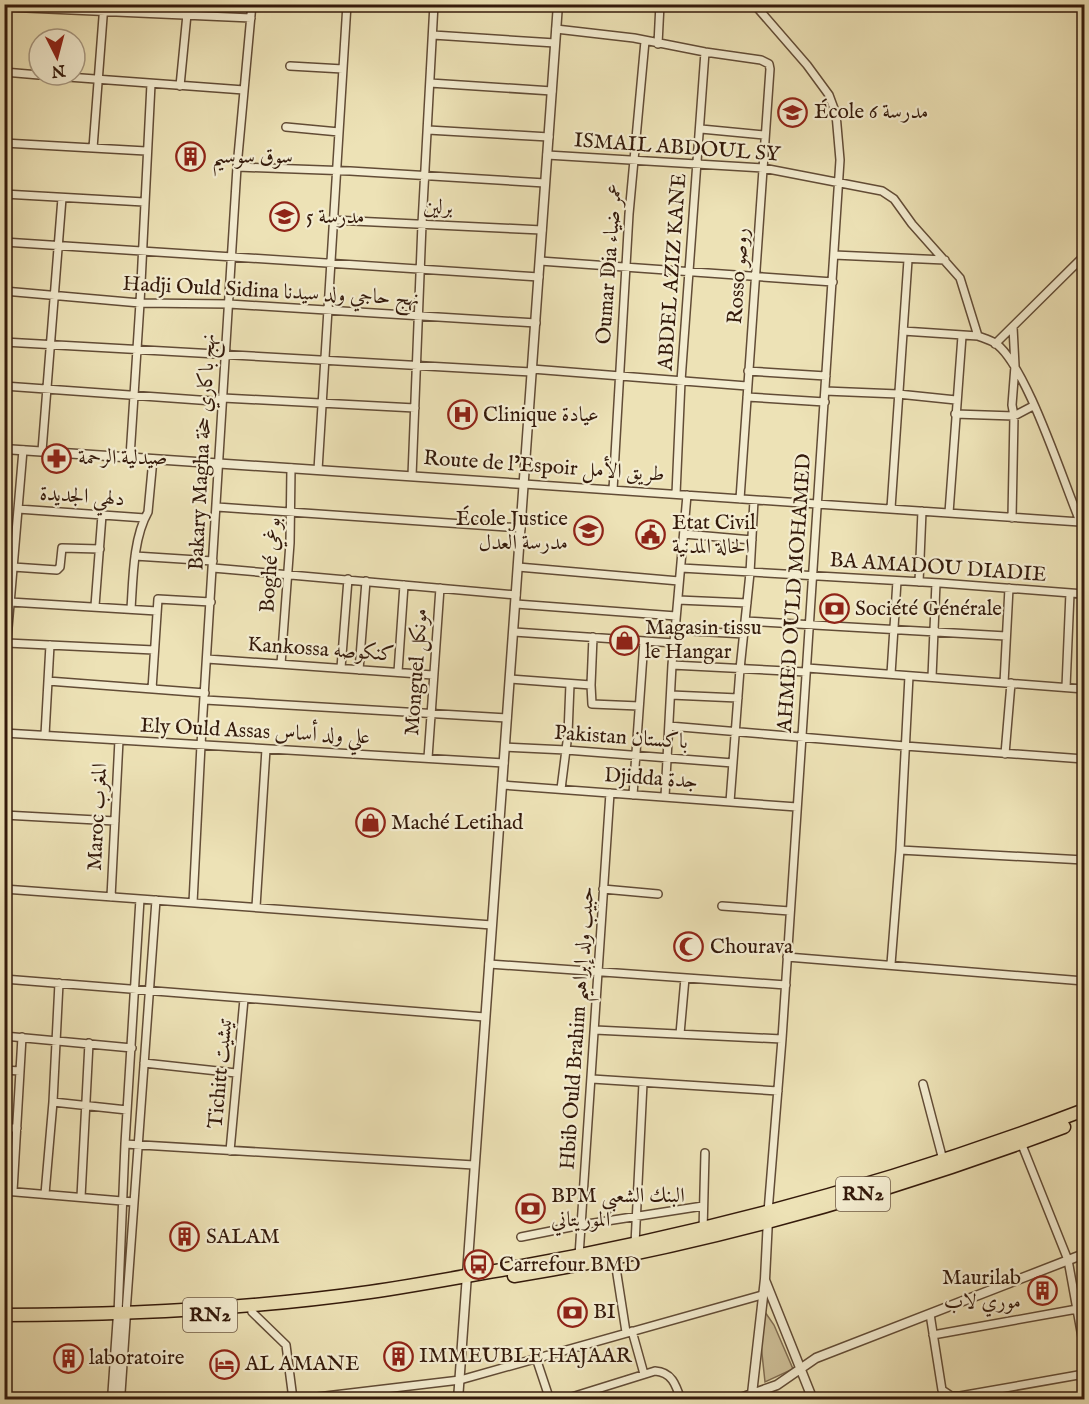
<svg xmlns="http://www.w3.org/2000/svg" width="1089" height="1404" font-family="'IM FELL English',Amiri,serif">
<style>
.green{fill:#cec099;stroke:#816d52;stroke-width:1.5}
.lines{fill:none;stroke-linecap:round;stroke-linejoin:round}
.minor-casing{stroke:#624c36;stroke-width:10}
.tertiary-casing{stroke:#624c36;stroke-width:11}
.trunk-casing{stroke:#341a0b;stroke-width:15}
.minor{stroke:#f3ecd0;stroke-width:7}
.tertiary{stroke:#f3ecd0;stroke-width:8}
.trunk{stroke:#ede2b6;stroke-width:12}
.labels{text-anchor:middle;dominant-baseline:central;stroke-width:4.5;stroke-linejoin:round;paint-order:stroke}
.shield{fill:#f3ecd0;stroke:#6d5946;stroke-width:1.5}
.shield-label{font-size:20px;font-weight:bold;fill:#341a0b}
.poi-label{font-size:21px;fill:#341a0b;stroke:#f3ecd0;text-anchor:start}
.street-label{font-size:21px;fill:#341a0b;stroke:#f3ecd0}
</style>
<rect width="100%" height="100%" fill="#ede2b6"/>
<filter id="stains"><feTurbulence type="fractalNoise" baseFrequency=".00333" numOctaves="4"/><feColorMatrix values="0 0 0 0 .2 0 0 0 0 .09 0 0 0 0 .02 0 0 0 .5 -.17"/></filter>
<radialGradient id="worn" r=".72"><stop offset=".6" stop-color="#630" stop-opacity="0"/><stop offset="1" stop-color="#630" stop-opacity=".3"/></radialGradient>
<path class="green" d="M765 1312 774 1325 793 1369 765 1382 760 1335Z"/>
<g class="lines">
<defs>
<path id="minor" d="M326 4 347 6
M754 4 807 65 829 95 836 114 840 160 782 1039 768 1212
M4 7 251 18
M556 29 634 38 705 52 761 60 769 64 770 69 740 499
M433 35 555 43
M658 44 660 4
M290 66 343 69
M4 72 39 75
M41 75 244 90
M430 83 552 91
M180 86 188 4
M286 127 339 132
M701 129 765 135
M428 130 549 137
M4 143 146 151
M93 148 104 4
M547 155 763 168 882 191 894 199 912 224 960 278 978 336C983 338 990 340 995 343 1027 364 1066 491 1084 531
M237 167 350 171 545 183
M4 194 144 202
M333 220 542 230
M4 242 539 277
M834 255 945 260
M540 261 833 282
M4 291 140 303 229 304 536 323
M903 331 978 336
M4 342 532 372
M995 344 1084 256
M532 369 747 386
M748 371 826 376
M4 386 213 401 223 398 415 408
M825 391 898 394 956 400
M747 397 825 402
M955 414 1014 416 1033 406
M42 451 62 198
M130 457 140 303 151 84
M318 470 347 4
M412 476 422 224 434 4
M524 484 1080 522
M613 490 629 214 645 41
M676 494 681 381 705 52
M217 507 521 528
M891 508 908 260
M18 509 145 518
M949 513 962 336
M1012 518 1014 416 1012 405 1015 366 1013 327
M684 534 752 540
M135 556 213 561
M13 567 57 570 60 567 62 548 100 549
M518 567 679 581
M213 568 516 595
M681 568 940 583 1084 594
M919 582 922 511
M678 600 747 603
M10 602 157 611
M516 604 676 616
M95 606 102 515
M131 609C133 579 133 538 148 512L153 459
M745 621 1006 636
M675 630 744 634
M514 632 674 643
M593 637 591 685 592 704 639 706
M7 643 154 650
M207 659 433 675
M281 664 290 543 291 468
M672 665 806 672
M341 668 348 579
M807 668 1084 689
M359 670 366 581
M398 672 404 585
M891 674 897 581
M4 675 23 450
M932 677 936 583
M510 679 591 685
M48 681 205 693
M1004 683 1009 588
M1066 687 1070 593
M152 689 158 599 211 602
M671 695 738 698
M205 700 507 718
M669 726 905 746 1084 759
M4 733 504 763
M45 735 50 645
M505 747 566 750 733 763
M1005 754 1011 683
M428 758 440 588
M502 785 797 807
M561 789 568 734 570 684
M633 795 644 641
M665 797 672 665 687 495
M730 802 740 669 750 573 754 500
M4 815 115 821
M900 850 1084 860
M4 889 492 925
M603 889 658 894
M111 897 119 740
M193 903 201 745 237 167 252 4
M722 906 790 911
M256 907 266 749
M787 957 1084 981
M489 964 786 985
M891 964 900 850 909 676
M4 979 485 1017
M595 1030 782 1039
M680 1034 685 978
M4 1036 132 1048
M144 1063 236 1073
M4 1070 20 1071
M592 1079 778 1091
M923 1084 943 1160
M53 1102 127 1110
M4 1128H17
M1020 1140 1068 1260 1084 1348
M125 1144 474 1165
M230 1151 244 999
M4 1191 134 1202
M13 1191 22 1037
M45 1194 53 1102 59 983
M81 1197 89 1043
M703 1231 705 1153
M521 1237 581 1225 703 1206
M635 1244 643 1083
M614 1255 626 1332
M579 1256 610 793
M252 1312 286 1345 293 1399
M126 1313 156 900
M118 1314 125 1144 140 899
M930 1314 942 1390 951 1396H960L1084 1374
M632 1331 644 1374
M933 1335 1077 1309
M536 1358 550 1400
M292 1400 460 1380 762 1295
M562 1400 655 1371C672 1372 676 1385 681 1400"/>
<path id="tertiary" d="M4 449 524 484
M765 1280 813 1400
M752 1394 765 1279 768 1219
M112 1400 118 1314
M120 1400 126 1313
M458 1400 558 4
M735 1400 777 1385 816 1358 1084 1254"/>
<path id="trunk" d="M514 1276C701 1246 886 1194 1064 1127
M4 1315C126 1315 249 1309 370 1292 418 1285 465 1276 512 1268 707 1233 899 1181 1084 1110"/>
</defs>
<use href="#minor" class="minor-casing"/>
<use href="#tertiary" class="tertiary-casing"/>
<use href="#trunk" class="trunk-casing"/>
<use href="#minor" class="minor"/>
<use href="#tertiary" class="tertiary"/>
<use href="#trunk" class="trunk"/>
</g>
<defs>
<symbol id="school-ring" viewBox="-11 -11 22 22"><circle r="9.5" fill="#f3ecd0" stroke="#8f2418" stroke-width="1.5"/><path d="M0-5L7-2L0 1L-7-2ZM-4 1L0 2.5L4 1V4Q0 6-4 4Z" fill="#8f2418"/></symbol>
<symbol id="building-ring" viewBox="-11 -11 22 22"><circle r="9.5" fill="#f3ecd0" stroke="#8f2418" stroke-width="1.5"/><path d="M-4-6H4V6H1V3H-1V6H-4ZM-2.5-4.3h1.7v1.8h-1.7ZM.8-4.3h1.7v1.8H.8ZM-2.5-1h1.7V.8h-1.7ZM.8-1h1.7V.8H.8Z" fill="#8f2418"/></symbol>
<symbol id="hospital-ring" viewBox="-11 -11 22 22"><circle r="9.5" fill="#f3ecd0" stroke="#8f2418" stroke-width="1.5"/><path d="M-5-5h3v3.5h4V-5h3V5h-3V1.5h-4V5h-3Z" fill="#8f2418"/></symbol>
<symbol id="pharmacy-ring" viewBox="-11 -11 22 22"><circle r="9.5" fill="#f3ecd0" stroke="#8f2418" stroke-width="1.5"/><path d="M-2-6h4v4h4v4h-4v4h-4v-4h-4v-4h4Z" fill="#8f2418"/></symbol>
<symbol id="civic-ring" viewBox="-11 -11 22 22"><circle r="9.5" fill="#f3ecd0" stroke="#8f2418" stroke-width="1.5"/><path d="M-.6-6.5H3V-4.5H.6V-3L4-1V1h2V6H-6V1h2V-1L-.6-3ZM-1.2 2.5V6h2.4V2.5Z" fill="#8f2418"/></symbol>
<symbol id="bank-ring" viewBox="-11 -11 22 22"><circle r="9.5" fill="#f3ecd0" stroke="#8f2418" stroke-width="1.5"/><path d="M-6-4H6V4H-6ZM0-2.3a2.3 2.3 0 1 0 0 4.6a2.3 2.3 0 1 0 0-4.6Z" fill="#8f2418"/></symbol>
<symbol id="shop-ring" viewBox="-11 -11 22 22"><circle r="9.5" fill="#f3ecd0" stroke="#8f2418" stroke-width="1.5"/><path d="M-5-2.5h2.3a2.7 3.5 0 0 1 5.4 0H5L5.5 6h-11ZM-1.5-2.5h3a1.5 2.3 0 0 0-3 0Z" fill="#8f2418"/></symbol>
<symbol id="mosque-ring" viewBox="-11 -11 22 22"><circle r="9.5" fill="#f3ecd0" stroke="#8f2418" stroke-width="1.5"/><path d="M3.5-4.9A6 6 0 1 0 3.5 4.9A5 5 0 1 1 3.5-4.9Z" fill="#8f2418"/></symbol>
<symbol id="bus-ring" viewBox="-11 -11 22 22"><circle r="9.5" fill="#f3ecd0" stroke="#8f2418" stroke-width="1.5"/><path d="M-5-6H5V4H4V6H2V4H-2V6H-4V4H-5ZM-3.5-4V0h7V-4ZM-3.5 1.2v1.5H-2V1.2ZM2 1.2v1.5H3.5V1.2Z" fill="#8f2418"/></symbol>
<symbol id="hotel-ring" viewBox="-11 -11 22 22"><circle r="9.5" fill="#f3ecd0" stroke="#8f2418" stroke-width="1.5"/><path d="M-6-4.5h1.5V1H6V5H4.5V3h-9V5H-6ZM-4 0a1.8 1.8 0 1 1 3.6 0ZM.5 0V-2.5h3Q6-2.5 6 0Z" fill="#8f2418"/></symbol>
</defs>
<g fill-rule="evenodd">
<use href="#school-ring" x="776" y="96" width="33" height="33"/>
<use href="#building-ring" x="174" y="140" width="33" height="33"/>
<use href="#school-ring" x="268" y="200" width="33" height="33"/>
<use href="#hospital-ring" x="446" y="398" width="33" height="33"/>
<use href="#pharmacy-ring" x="40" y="442" width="33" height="33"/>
<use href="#school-ring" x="572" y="514" width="33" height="33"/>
<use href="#civic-ring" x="634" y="518" width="33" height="33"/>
<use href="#bank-ring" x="818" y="592" width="33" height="33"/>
<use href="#shop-ring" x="608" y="624" width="33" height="33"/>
<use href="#shop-ring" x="354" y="806" width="33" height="33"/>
<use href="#mosque-ring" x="672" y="930" width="33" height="33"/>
<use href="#bank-ring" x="514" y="1192" width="33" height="33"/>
<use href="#building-ring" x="168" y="1220" width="33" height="33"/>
<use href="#bus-ring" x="462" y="1248" width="33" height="33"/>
<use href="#building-ring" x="1026" y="1274" width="33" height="33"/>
<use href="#bank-ring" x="556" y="1296" width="33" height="33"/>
<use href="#building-ring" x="382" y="1340" width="33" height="33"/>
<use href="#building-ring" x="52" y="1342" width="33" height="33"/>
<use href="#hotel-ring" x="208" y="1348" width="33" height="33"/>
</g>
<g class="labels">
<g class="shield">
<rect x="836" y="1177" width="54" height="34" rx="4.5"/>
<rect x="183" y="1298" width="54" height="34" rx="4.5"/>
</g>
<g class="shield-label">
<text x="863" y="1194">RN2</text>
<text x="210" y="1315">RN2</text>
</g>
<g class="poi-label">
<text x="814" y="112">École 6 مدرسة</text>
<text x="212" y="157">سوق سوسيم</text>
<text x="306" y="217">مدرسة 5</text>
<text x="483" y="415">Clinique عيادة</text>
<text x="78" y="458">صيدلية الرحمة</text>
<text x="568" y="519" text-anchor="end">École Justice<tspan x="568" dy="24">مدرسة العدل</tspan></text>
<text x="672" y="523">Etat Civil<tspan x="672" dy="24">الحالة المدنية</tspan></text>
<text x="855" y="609">Société Générale</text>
<text x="645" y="628">Magasin tissu<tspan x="645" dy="24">le Hangar</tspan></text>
<text x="391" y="823">Maché Letihad</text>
<text x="710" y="947">Chourava</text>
<text x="551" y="1196">BPM البنك الشعبي<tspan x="551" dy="24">الموريتاني</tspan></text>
<text x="206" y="1237">SALAM</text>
<text x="499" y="1265">Carrefour BMD</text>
<text x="1021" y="1278" text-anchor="end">Maurilab<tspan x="1021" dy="24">موري لاب</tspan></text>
<text x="593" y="1312">BI</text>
<text x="419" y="1356">IMMEUBLE HAJAAR</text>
<text x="89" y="1358">laboratoire</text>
<text x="245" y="1364">AL AMANE</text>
</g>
<g class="street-label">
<text transform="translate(677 148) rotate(4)">ISMAIL ABDOUL SY</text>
<text transform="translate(438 208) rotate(3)">برلين</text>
<text transform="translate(610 264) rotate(-86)">Oumar Dia عمر ضياء</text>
<text transform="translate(673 272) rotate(-86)">ABDEL AZIZ KANE</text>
<text transform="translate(739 276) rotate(-86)">Rosso روصو</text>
<text transform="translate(271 292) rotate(3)">Hadji Ould Sidina نهج حاجي ولد سيدنا</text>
<text transform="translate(203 452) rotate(-87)">Bakary Magha نهج باكاري حخة</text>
<text transform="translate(544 467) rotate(4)">Route de l’Espoir طريق الأمل</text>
<text transform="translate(82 497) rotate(4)">دلهي الجديدة</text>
<text transform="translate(271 565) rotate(-86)">Boghé بوغي</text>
<text transform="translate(938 568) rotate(4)">BA AMADOU DIADIE</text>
<text transform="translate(795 593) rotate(-86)">AHMED OULD MOHAMED</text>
<text transform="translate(321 650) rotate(4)">Kankossa كنكوصه</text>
<text transform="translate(417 672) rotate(-86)">Monguel مونكل</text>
<text transform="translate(255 732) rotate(3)">Ely Ould Assas علي ولد أساس</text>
<text transform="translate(621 738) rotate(4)">Pakistan باكستان</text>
<text transform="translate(651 779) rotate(4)">Djidda جدة</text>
<text transform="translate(98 817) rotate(-87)">Maroc المغرب</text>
<text transform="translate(578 1028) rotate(-86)">Hbib Ould Brahim حبيب ولد إبراهيم</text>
<text transform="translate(221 1073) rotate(-85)">Tichitt تيشيت</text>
</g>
</g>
<rect width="1089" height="1404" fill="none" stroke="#ede2b6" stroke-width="24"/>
<rect x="6" y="6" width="1077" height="1392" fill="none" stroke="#341a0b" stroke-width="3"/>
<rect x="12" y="12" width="1065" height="1380" fill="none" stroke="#341a0b" stroke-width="1.5"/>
<g transform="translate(57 57) rotate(174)"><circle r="28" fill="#f3ecd0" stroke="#a79881" stroke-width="1.5"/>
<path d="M0-4.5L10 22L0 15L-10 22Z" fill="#8f2418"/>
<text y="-9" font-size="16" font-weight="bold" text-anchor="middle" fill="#341a0b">N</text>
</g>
<rect width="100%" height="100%" filter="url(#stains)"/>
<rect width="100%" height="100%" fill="url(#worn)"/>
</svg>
